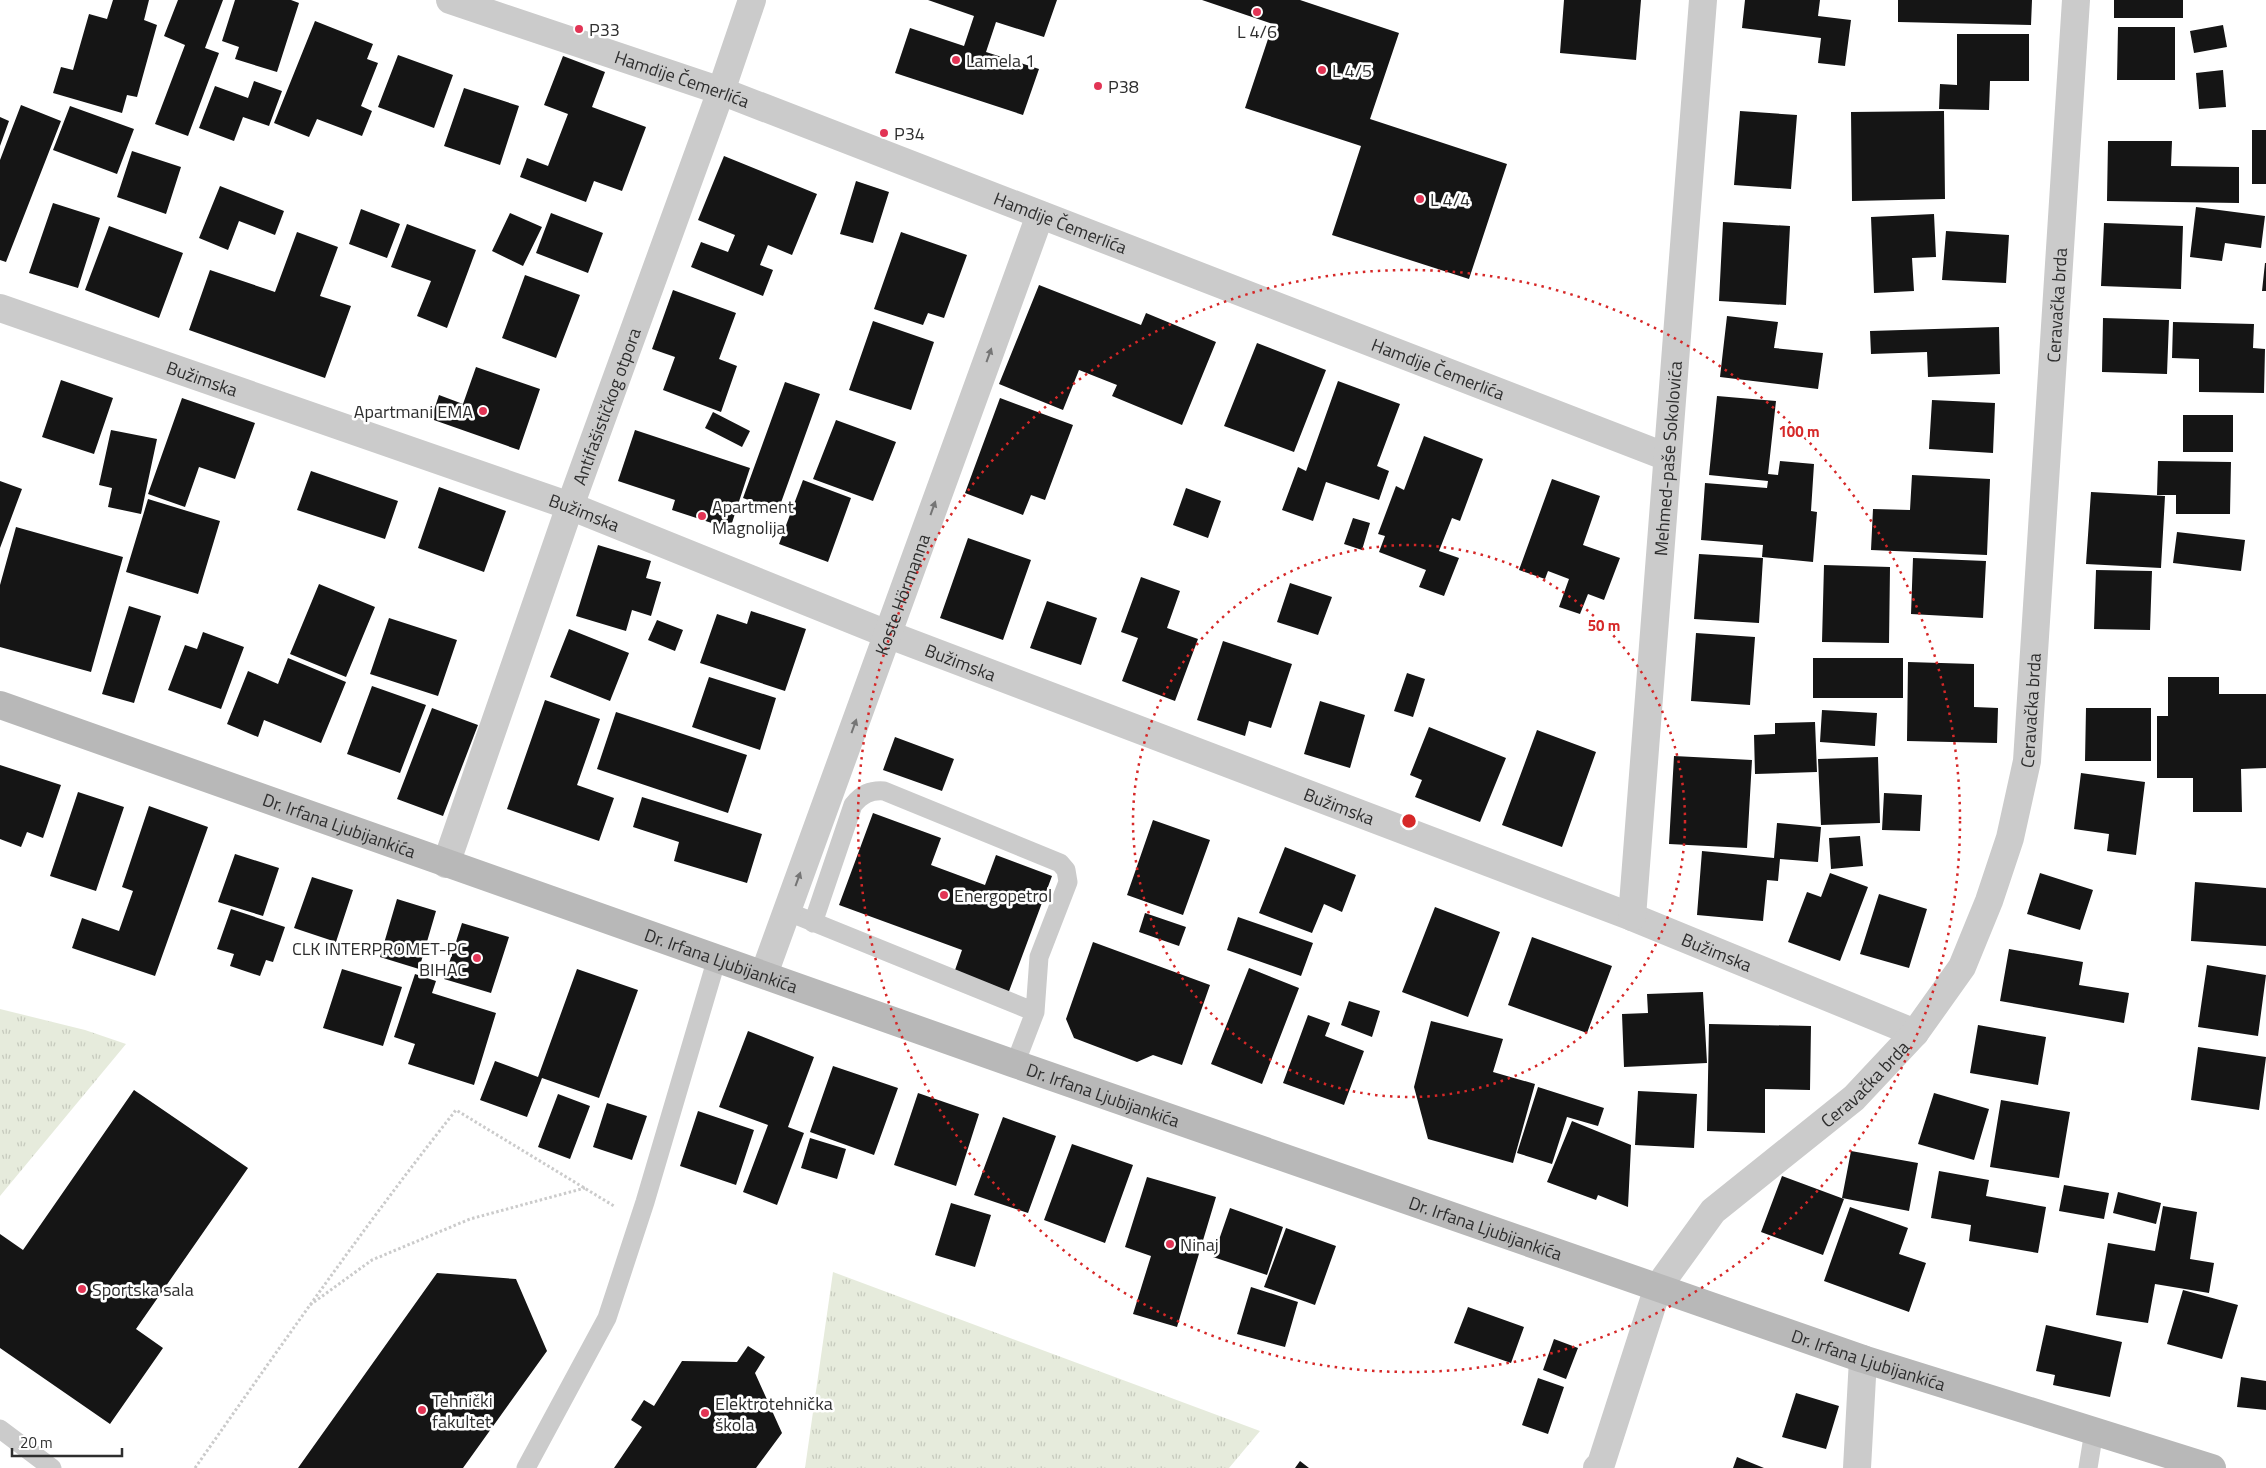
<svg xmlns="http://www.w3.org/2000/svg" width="2266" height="1468" font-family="'Titillium Web',sans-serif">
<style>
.grass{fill:url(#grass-tufts)}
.building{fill:#151515}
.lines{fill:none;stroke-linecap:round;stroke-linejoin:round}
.path{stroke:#cbcbcb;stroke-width:3;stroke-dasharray:2.5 2.5;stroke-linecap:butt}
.service{stroke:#cbcbcb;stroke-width:19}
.minor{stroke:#cbcbcb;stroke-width:28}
.tertiary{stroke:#cbcbcb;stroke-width:28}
.secondary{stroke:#b8b8b8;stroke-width:28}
.oneway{fill:#757575}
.ring{fill:none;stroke:#d62828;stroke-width:2.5;stroke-dasharray:2.5 5}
.poi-dot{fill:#e23455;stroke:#fff;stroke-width:2}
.labels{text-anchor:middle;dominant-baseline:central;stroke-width:5;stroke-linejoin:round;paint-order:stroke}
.poi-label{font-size:18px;fill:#2e2e2e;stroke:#fff;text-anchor:start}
.street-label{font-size:18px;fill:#2e2e2e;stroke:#fff}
.centre{fill:#d62828;stroke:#fff;stroke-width:2.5}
.ring-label{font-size:15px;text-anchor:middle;font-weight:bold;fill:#d62828;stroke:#fff;stroke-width:5;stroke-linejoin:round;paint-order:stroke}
</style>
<defs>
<pattern id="grass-tufts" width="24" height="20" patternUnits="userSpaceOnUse" patternTransform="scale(1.25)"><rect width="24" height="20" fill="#e6ebdc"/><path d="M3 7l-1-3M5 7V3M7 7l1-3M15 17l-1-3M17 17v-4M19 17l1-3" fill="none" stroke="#c6cabd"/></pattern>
</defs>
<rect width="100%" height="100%" fill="#fff"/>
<path class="grass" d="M0 1009 85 1030 126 1044 0 1196Z
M833 1272 1260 1431 1229 1468H805Z"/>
<path class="building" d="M113 0H149L144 20 157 25 137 97 127 95 122 113 53 93 61 67 73 70 89 14 107 19Z
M178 0H223L205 48 219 53 188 136 155 124 185 45 164 36Z
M235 0H291L299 3 277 72 235 59 239 47 222 41Z
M928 0H1057L1044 37 996 22 986 52 1039 69 1023 115 895 73 910 28 964 46 974 16Z
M1202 0H1300L1399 33 1370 119 1507 164 1469 279 1332 235 1361 146 1245 108 1273 24Z
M1564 0H1641L1636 60 1560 53Z
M1745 0H1820L1818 16 1851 20 1845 66 1818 63 1821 38 1742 28Z
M1898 0H2032L2031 25 1898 22Z
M2114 0H2183V18H2114Z
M315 21 373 44 367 59 378 63 361 106 372 111 362 136 317 119 309 137 274 123Z
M2223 25 2227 47 2194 53 2190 31Z
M2118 27H2175V80H2117Z
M1957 34H2029V81H1990L1989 110 1939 109 1940 84 1957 85Z
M398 55 453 75 434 128 378 107Z
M563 56 605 72 592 107 646 127 622 191 594 181 586 202 520 177 527 158 548 166 568 114 544 105Z
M2223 70 2226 107 2199 109 2196 73Z
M254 81 282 91 269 126 243 117 234 141 199 128 215 86 248 98Z
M464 88 519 106 500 165 444 146Z
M21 105 61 121 6 262 0 260V160Z
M70 106 134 129 117 174 53 150Z
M1740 111 1797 115 1791 189 1734 185Z
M1944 111 1945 199 1852 201 1851 112Z
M0 117 9 121 0 146Z
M2252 130H2266V184H2252Z
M2108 141H2172L2171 166 2239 167V203L2107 201Z
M132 151 181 167 166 214 117 197Z
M724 156 817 194 792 255 768 245 760 265 773 270 763 296 691 267 701 242 728 252 735 235 698 220Z
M856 181 889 192 873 243 840 234Z
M220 186 284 211 275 235 239 221 228 250 199 238Z
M53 203 100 218 78 288 29 273Z
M2196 207 2265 216 2261 248 2225 243 2222 261 2190 257Z
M361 209 400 224 387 258 349 244Z
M510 213 542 227 523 266 492 251Z
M551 213 603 233 588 273 536 253Z
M1934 214 1936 257 1912 258 1914 291 1874 293 1871 217Z
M1723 222 1790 226 1786 305 1719 301Z
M2104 223 2183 226 2181 289 2101 286Z
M407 224 476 250 447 328 417 316 431 281 391 267Z
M109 226 183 253 159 318 85 290Z
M1946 231 2009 235 2006 283 1942 280Z
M297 232 338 247 320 296 351 306 325 378 189 330 210 270 275 292Z
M901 232 967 255 944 318 928 313 923 325 874 309Z
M2265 263H2266V291H2262Z
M525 275 580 295 556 358 502 338Z
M1039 285 1141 325 1146 313 1216 342 1182 425 1112 396 1117 385 1079 370 1063 410 999 384Z
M673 290 736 313 719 359 737 366 721 412 663 390 675 357 652 349Z
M1727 316 1778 322 1774 348 1823 353 1818 389 1720 377Z
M2103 318 2169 320 2167 374 2102 372Z
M873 321 934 342 911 410 849 390Z
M2173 322 2254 324 2253 348 2265 349 2264 393 2199 392V359L2172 358Z
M1999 327 2000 374 1928 377 1927 352 1871 354 1870 331Z
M1257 343 1326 370 1294 452 1224 426Z
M476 367 540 389 519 450 431 419 439 395 463 404Z
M61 380 113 398 94 454 42 437Z
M1338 381 1400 404 1377 466 1389 471 1379 500 1326 482 1313 521 1282 510 1298 467 1306 471Z
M785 382 820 394 778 511 743 498Z
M1717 396 1776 401 1768 474 1778 475 1780 461 1814 464 1811 511 1817 512 1813 562 1762 557 1763 545 1701 540 1705 483 1767 488 1768 481 1709 475Z
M182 398 255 423 235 479 199 467 185 507 148 494Z
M1000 398 1073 425 1045 500 1031 495 1023 515 965 493Z
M1932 400 1995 403 1993 453 1929 449Z
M713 412 750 431 742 447 705 428Z
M2183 415H2233V452H2183Z
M836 420 896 442 873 501 813 479Z
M111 430 157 439 141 514 108 507 112 488 99 485Z
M635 430 750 468 730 529 672 510 675 500 618 481Z
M1424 436 1483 459 1460 521 1452 518 1439 551 1459 558 1444 596 1419 587 1426 570 1379 552 1385 536 1378 534 1396 486 1404 490Z
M2158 461 2231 462 2230 514H2176V495H2157Z
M311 471 398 501 385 539 297 510Z
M1912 475 1990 479 1987 555 1871 550 1873 509 1910 510Z
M1552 479 1600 496 1583 545 1620 558 1604 600 1588 594 1580 614 1559 607 1569 579 1548 571 1545 579 1519 570Z
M803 480 851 498 828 562 779 544Z
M0 481 22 489 0 548Z
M439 487 506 511 484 572 418 548Z
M1186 488 1221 501 1208 538 1173 525Z
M2091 492 2165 496 2161 568 2086 564Z
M148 499 220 521 198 594 126 572Z
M1353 518 1370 523 1362 550 1344 544Z
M16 527 123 557 91 672 0 647V585Z
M2177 532 2245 540 2241 571 2173 563Z
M968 538 1031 560 1003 640 940 618Z
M598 545 651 561 646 578 661 582 651 616 632 610 626 631 576 616Z
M1699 554 1763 558 1759 623 1694 619Z
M1913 558 1986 561 1983 618 1911 614Z
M1824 565 1890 567 1889 643 1822 642Z
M2096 570 2152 571 2150 630 2094 629Z
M1141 577 1180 591 1167 628 1198 639 1175 701 1122 681 1138 638 1121 632Z
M1290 583 1332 597 1318 635 1277 622Z
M319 584 375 607 346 677 290 654Z
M1047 601 1097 618 1081 665 1030 648Z
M129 606 161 616 134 703 102 694Z
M751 611 806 629 785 691 700 663 717 614 747 624Z
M389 618 457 640 438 696 370 674Z
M657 620 683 630 675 651 648 640Z
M569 629 629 653 610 701 550 677Z
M203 632 244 647 221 709 168 690 185 645 197 649Z
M1696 633 1755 637 1750 705 1691 701Z
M1223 641 1292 664 1271 728 1249 721 1245 736 1197 720Z
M288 658 346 682 321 743 264 720 258 737 227 724 248 671 278 684Z
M1813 658H1903V698H1813Z
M1908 662 1974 664V707L1998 708 1997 743 1907 741Z
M1407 673 1425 679 1413 717 1394 711Z
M709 677 776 698 760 750 692 727Z
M2168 677H2219V694H2266V768L2241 769 2242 812H2193V778H2157V716H2168Z
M372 686 426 705 400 773 347 754Z
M545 700 600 719 577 785 614 798 599 841 507 809Z
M1320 701 1365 715 1350 768 1304 754Z
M432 708 478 725 443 816 397 799Z
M2086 708H2151V761H2085Z
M1822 710 1877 713 1875 746 1820 742Z
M616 712 747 755 728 813 597 769Z
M1815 722 1817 772 1755 774 1754 735 1775 734V723Z
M1429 727 1506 758 1480 822 1415 797 1422 780 1410 775Z
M1537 730 1596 752 1562 847 1502 825Z
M895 737 954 759 942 791 883 770Z
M1674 756 1752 760 1747 848 1669 844Z
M1878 757 1880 823 1821 825 1818 759Z
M0 765 61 785 43 838 27 832 21 847 0 839Z
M2081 773 2145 782 2136 855 2107 851 2109 834 2074 829Z
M78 792 124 807 96 891 50 876Z
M1884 793 1922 795 1920 831 1882 830Z
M642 797 762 834 747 883 674 861 679 842 633 827Z
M149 806 208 827 155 976 72 948 82 918 119 931 133 891 122 887Z
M873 813 941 838 931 865 985 885 996 855 1052 876 1008 994 954 973 962 950 839 905Z
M1153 820 1210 840 1183 915 1127 895Z
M1777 823 1821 827 1818 862 1780 859 1778 881 1767 880 1763 921 1697 915 1702 851 1774 858Z
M1860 836 1863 866 1831 869 1829 838Z
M1285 847 1356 875 1342 912 1324 904 1312 933 1259 913Z
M235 854 279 868 263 916 218 902Z
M1830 873 1868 887 1840 961 1788 942 1807 892 1821 897Z
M2040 873 2093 890 2080 930 2027 914Z
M312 877 353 890 336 942 294 928Z
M2195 882 2266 888V946L2191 941Z
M1879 894 1927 909 1909 968 1860 954Z
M397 899 436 911 419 969 380 957Z
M1435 907 1500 932 1468 1017 1402 992Z
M231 909 285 927 273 962 266 960 260 976 230 966 234 954 217 949Z
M1145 913 1186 927 1179 946 1139 932Z
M1238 917 1313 943 1301 976 1227 950Z
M462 923 509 937 491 993 444 979Z
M1532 937 1612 966 1587 1033 1508 1005Z
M1093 942 1210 985 1182 1065 1153 1055 1137 1062 1074 1038 1066 1019Z
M2009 949 2083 962 2079 985 2129 993 2124 1023 2000 1001Z
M2207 965 2266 975 2258 1036 2198 1027Z
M1249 968 1299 988 1262 1084 1211 1064Z
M342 969 402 987 383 1046 323 1028Z
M577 969 638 990 599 1098 542 1078 527 1117 480 1100 495 1061 538 1077Z
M415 974 436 981 432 993 496 1013 474 1085 408 1064 415 1044 394 1037Z
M1703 992 1707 1063 1624 1067 1622 1014 1648 1013 1647 994Z
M1349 1001 1380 1011 1372 1037 1341 1025Z
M1308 1015 1330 1023 1325 1036 1364 1051 1344 1105 1283 1083Z
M1431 1021 1503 1039 1493 1072 1535 1084 1513 1163 1428 1139 1414 1087Z
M1709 1024 1811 1026 1810 1090 1765 1089V1133L1707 1131Z
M1978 1025 2046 1037 2038 1085 1970 1073Z
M748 1031 814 1057 788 1127 804 1133 777 1205 743 1192 768 1125 719 1107Z
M2198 1047 2266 1057 2259 1110 2191 1100Z
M833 1066 898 1088 874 1155 810 1132Z
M1538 1087 1604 1108 1598 1126 1567 1117 1552 1164 1517 1153Z
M134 1090 248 1168 136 1329 163 1348 110 1424 0 1348V1234L23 1250Z
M1638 1091 1697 1094 1694 1148 1635 1145Z
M918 1093 979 1114 956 1186 894 1165Z
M1934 1093 1989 1109 1974 1160 1918 1144Z
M558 1094 590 1106 570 1159 538 1147Z
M2001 1100 2070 1112 2059 1178 1990 1167Z
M607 1103 647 1116 632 1160 593 1147Z
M698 1111 754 1130 736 1185 680 1166Z
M1003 1117 1056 1136 1028 1213 974 1195Z
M1572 1121 1631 1145 1628 1207 1598 1195 1596 1200 1547 1182Z
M810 1138 846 1149 837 1179 801 1168Z
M1072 1144 1133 1165 1105 1243 1044 1220Z
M1851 1151 1918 1163 1909 1211 1842 1198Z
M1939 1171 1989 1180 1986 1196 2046 1207 2038 1253 1969 1241 1971 1225 1931 1218Z
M1782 1176 1844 1199 1823 1255 1761 1232Z
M1147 1177 1216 1197 1177 1327 1133 1314 1151 1256 1125 1247Z
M2064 1185 2109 1193 2104 1219 2059 1211Z
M2118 1192 2161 1203 2156 1224 2113 1213Z
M951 1203 991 1215 975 1267 935 1255Z
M2163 1206 2197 1212 2190 1259 2214 1263 2209 1293 2155 1284 2148 1323 2096 1315 2108 1243 2155 1251Z
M1850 1207 1908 1228 1899 1254 1926 1263 1909 1312 1824 1281Z
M1230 1208 1283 1227 1267 1275 1213 1257Z
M1286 1228 1336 1246 1315 1305 1264 1287Z
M437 1273 516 1279 547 1351 463 1468H298Z
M1251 1287 1298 1302 1285 1347 1237 1334Z
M2183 1290 2238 1305 2222 1359 2167 1344Z
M1468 1307 1524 1327 1511 1363 1454 1343Z
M2046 1325 2122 1342 2110 1397 2053 1385 2055 1375 2036 1371Z
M1554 1339 1578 1348 1566 1379 1543 1370Z
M748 1346 765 1357 755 1373 782 1433 756 1468H614L642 1427 631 1420 644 1400 654 1406 682 1361 737 1362Z
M2241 1377 2266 1381V1410L2237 1407Z
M1538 1378 1564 1387 1548 1434 1522 1425Z
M1796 1393 1839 1406 1826 1449 1782 1437Z
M1737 1457 1764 1468H1733Z
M1300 1461 1309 1468H1295Z"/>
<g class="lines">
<path class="path" d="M310 1305 372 1260 470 1219 585 1188
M195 1468C280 1347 364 1226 456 1110L614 1206"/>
<path class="service" d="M786 911 1035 1012
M813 923 853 805C862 794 870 790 884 791L1060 863 1066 870 1068 882 1039 957 1035 1012 1015 1064
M0 1429 52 1468
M526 1468 607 1318 645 1202 717 958
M2088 1468 2094 1431"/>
<g class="minor">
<path id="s1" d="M450 0 721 91 1667 457"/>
<path id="s2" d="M0 308 570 506 887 634 1632 917 1915 1033"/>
<path id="s3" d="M446 864 570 506 721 91 752 0"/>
<path id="s4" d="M1632 917 1703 0"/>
<path id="s5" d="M764 974 1040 215"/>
<path id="s6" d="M1658 1287 1713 1211 1854 1098 1915 1033 1962 967 1989 901 2010 838 2027 761 2076 0"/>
<path d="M1857 1468 1863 1359"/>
</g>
<path class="tertiary" d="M1597 1468 1601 1464 1658 1287"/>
<path class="secondary" id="s7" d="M0 705 1015 1064 1863 1359 2212 1468"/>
</g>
<defs><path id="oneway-solid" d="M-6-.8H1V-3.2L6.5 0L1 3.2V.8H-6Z" transform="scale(1.25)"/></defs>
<g class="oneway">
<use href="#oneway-solid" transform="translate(989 355) rotate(-70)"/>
<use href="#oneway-solid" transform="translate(933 508) rotate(-70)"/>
<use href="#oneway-solid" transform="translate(854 726) rotate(-70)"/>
<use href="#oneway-solid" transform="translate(798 879) rotate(-70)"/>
</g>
<g class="ring">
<circle cx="1409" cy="821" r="276"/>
<circle cx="1409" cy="821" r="551"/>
</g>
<g class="poi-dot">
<circle cx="1257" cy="12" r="5"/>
<circle cx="579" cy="29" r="5"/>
<circle cx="956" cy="60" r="5"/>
<circle cx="1322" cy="70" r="5"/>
<circle cx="1098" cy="86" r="5"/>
<circle cx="884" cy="133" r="5"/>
<circle cx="1420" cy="199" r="5"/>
<circle cx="483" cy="411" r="5"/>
<circle cx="702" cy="516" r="5"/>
<circle cx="944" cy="895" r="5"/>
<circle cx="477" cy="958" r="5"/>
<circle cx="1170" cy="1244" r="5"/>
<circle cx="82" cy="1289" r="5"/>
<circle cx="422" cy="1410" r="5"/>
<circle cx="705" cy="1413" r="5"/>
</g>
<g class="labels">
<g class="poi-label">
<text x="589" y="29">P33</text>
<text x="1257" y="31" text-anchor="middle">L 4/6</text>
<text x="966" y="60">Lamela 1</text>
<text x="1332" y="70">L 4/5</text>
<text x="1108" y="86">P38</text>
<text x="894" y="133">P34</text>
<text x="1430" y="199">L 4/4</text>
<text x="473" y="411" text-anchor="end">Apartmani EMA</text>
<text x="712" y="506">Apartment<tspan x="712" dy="21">Magnolija</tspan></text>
<text x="954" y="895">Energopetrol</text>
<text x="467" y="948" text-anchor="end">CLK INTERPROMET-PC<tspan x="467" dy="21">BIHAC</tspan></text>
<text x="1180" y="1244">Ninaj</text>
<text x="92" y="1289">Sportska sala</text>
<text x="432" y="1400">Tehnički<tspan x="432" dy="21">fakultet</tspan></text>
<text x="715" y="1403">Elektrotehnička<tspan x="715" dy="21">škola</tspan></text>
</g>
<g class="street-label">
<text stroke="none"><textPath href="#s1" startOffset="245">Hamdije Čemerlića</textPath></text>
<text stroke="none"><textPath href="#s1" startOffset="650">Hamdije Čemerlića</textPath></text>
<text stroke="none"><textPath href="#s6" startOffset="1118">Ceravačka brda</textPath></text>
<text stroke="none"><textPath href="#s1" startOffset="1055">Hamdije Čemerlića</textPath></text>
<text stroke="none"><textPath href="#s2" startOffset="214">Bužimska</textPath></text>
<text stroke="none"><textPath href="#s3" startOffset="485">Antifašističkog otpora</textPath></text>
<text stroke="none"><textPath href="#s4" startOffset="460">Mehmed-paše Sokolovića</textPath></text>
<text stroke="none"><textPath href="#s2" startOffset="619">Bužimska</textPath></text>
<text stroke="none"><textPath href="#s5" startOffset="404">Koste Hörmanna</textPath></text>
<text stroke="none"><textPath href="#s2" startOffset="1024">Bužimska</textPath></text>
<text stroke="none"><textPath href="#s6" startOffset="712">Ceravačka brda</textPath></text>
<text stroke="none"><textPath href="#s2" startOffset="1429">Bužimska</textPath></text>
<text stroke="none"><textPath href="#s7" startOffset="360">Dr. Irfana Ljubijankića</textPath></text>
<text stroke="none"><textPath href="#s2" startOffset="1834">Bužimska</textPath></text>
<text stroke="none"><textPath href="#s7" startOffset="765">Dr. Irfana Ljubijankića</textPath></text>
<text stroke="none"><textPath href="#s6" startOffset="292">Ceravačka brda</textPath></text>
<text stroke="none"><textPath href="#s7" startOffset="1170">Dr. Irfana Ljubijankića</textPath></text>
<text stroke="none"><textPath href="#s7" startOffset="1575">Dr. Irfana Ljubijankića</textPath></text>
<text stroke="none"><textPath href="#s7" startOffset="1980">Dr. Irfana Ljubijankića</textPath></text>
</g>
</g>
<circle cx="1409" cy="821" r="8" class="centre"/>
<g class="ring-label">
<text x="1799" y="437">100 m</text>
<text x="1604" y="631">50 m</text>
</g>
<path d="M12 1448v8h110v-8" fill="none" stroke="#2e2e2e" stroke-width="2.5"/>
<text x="20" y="1448" font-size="15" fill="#2e2e2e" stroke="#ffffff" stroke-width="4" paint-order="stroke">20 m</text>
</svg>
